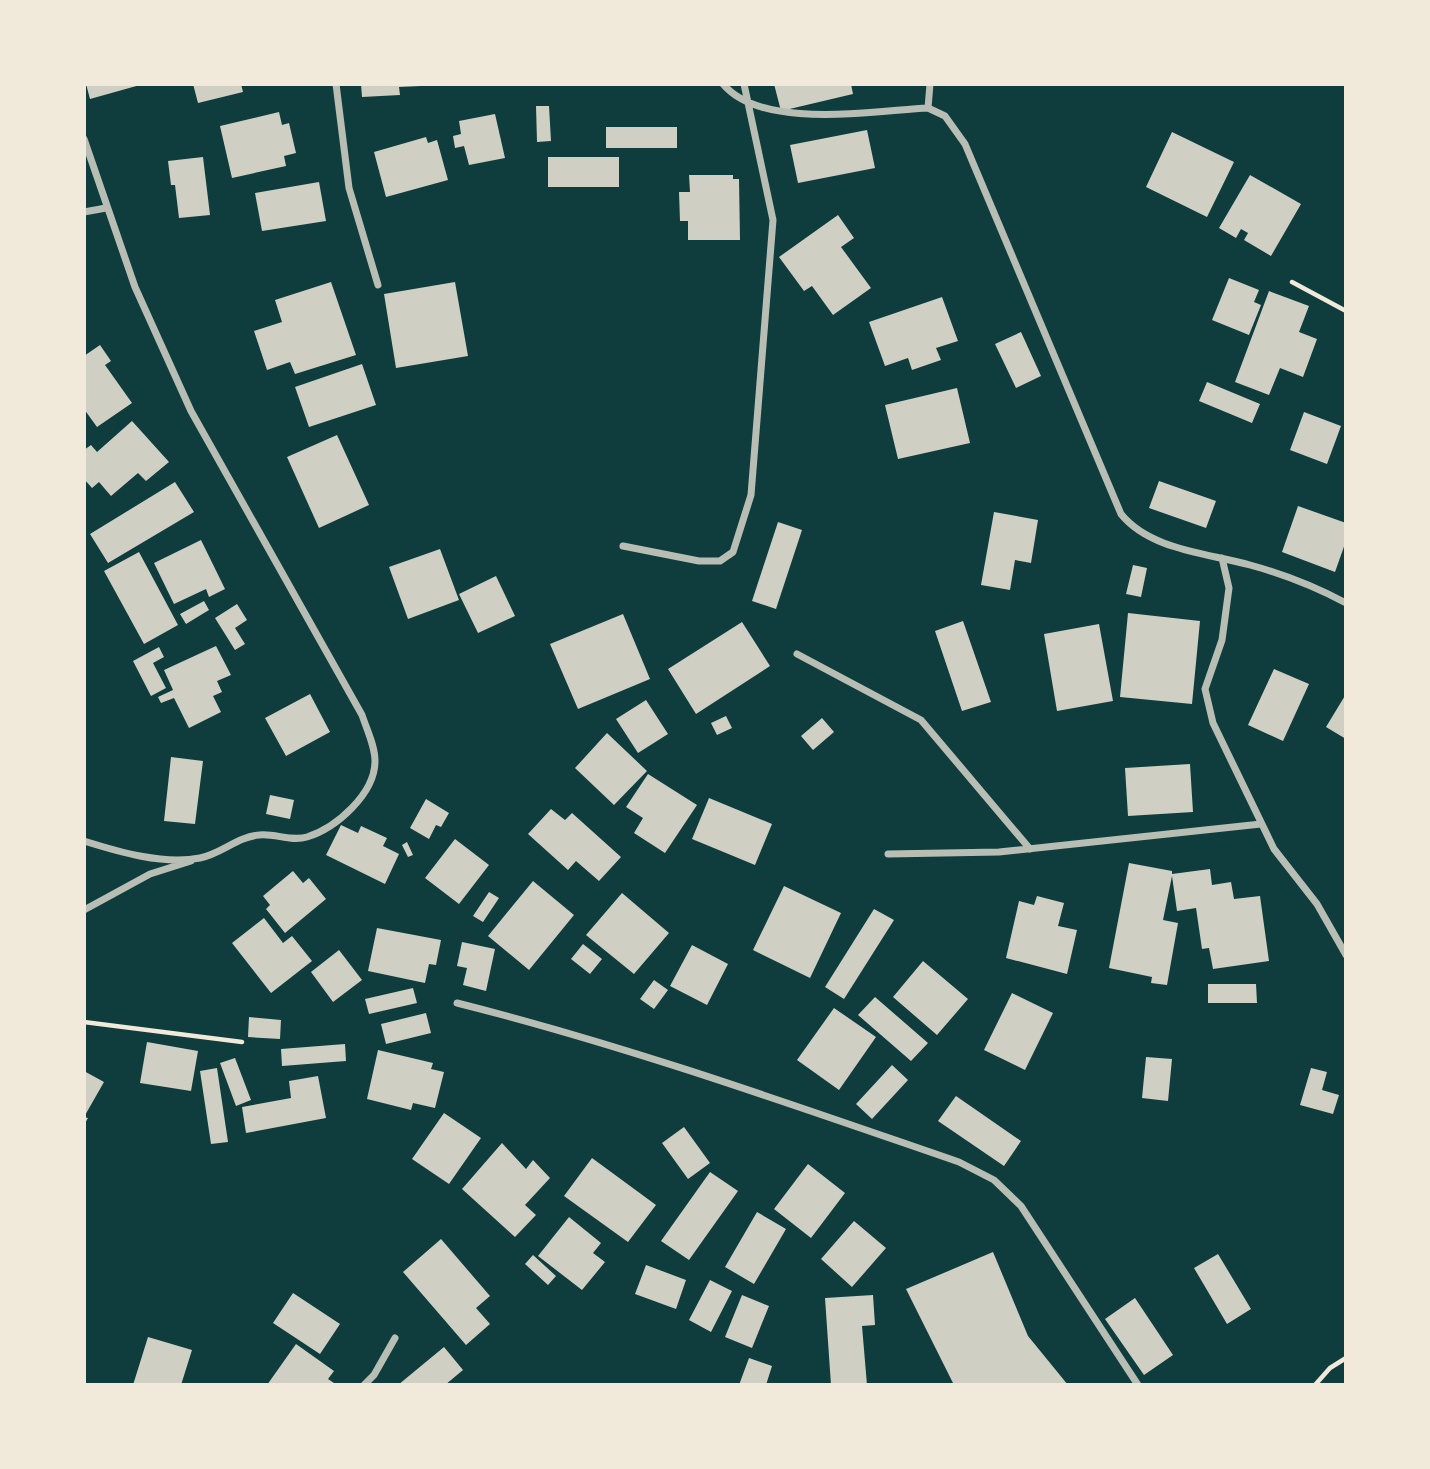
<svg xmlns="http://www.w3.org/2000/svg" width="1430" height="1469" font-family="'Archivo Narrow',sans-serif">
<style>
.building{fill:#cfcfc3}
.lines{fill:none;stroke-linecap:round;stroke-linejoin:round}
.path{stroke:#f1e9da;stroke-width:4.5}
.minor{stroke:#b8beb3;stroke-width:7}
</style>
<rect width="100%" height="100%" fill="#0f3d3e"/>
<path class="building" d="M86 84H140V85L90 99Z
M193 84H241L243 92 198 103Z
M361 84H421V86L399 87 400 95 362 97Z
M774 84H851L853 94 781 111Z
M536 106H549L551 141 537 142Z
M279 112 282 125 289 123 296 153 284 156 286 166 232 178 220 126Z
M495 114 505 158 469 165 464 146 455 148 453 136 461 134 459 121Z
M606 127H677V148H606Z
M867 130 875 168 798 183 790 145Z
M1172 132 1234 162 1207 217 1146 187Z
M426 137 428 143 437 140 448 180 386 197 374 152Z
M203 157 210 215 179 218 175 185H171L168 161Z
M548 157H619V187H548Z
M689 175H733V179H739L740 240H688V221H680L679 192H690Z
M1250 175 1301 204 1271 256 1244 240 1248 233 1241 229 1236 238 1219 228Z
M319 182 326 221 262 231 255 193Z
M838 215 854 238 841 247 871 288 833 315 812 286 804 291 779 257Z
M1229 278 1259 290 1254 302 1261 305 1249 335 1212 320Z
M331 282 356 355 295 374 290 362 267 370 254 331 282 322 275 300Z
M455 282 468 356 396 368 384 294Z
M1269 291 1309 306 1299 332 1317 339 1303 377 1280 368 1269 395 1235 382Z
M942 297 958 341 936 348 941 360 912 370 908 358 885 366 869 322Z
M1021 332 1041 376 1016 388 995 344Z
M100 345 111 361 105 365 132 403 97 427 84 409V356Z
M362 364 376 405 309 427 295 387Z
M1207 382 1260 404 1252 423 1199 401Z
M957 388 970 443 898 459 885 405Z
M1304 412 1341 426 1327 464 1290 450Z
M132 421 169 462 146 481 138 473 111 496 99 482 92 488 84 479V450L91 445 97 452Z
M337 435 369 505 319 528 287 457Z
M1159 481 1216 501 1206 528 1149 508Z
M175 482 194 512 108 563 90 534Z
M1298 506 1346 523V541L1335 572 1282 552Z
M994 512 1038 520 1031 563 1015 560 1010 590 981 585Z
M778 522 802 530 776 609 752 601Z
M201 540 225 589 209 597 206 589 174 604 154 563Z
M440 549 459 600 408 619 389 567Z
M139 552 178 625 144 644 104 571Z
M1133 565 1147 568 1141 597 1126 594Z
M496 576 515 616 478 633 459 594Z
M204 601 209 610 186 624 180 614Z
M237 604 247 620 235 628 245 644 235 650 215 618Z
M1128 613 1200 621 1192 704 1120 697Z
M623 614 650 679 578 709 550 644Z
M963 621 991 702 962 711 935 631Z
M742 622 770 666 696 714 668 669Z
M1099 624 1113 701 1057 711 1044 634Z
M216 646 231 675 217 681 222 692 213 696 221 712 189 728 174 698 161 703 158 697 173 690 164 670Z
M159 647 164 657 153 663 166 688 151 696 133 661Z
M1274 669 1309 684 1283 741 1248 725Z
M310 694 330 732 286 756 265 718Z
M1346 694V739L1326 727Z
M646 700 668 734 638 753 616 719Z
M726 716 732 728 717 735 711 723Z
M822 718 834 732 813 750 801 736Z
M607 733 647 771 614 805 575 768Z
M171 757 203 761 195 824 164 821Z
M1190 764 1193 812 1128 816 1125 768Z
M648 774 697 805 665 853 634 833 643 818 626 807Z
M270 795 294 800 290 819 266 814Z
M709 798 772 824 755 865 692 839Z
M426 799 449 813 441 827 436 825 429 839 410 828Z
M551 809 565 820 572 813 621 857 599 881 576 861 568 870 528 834Z
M341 825 358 833 361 826 387 838 383 846 399 854 385 884 326 855Z
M455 839 489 865 459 904 425 878Z
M407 842 413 855 408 857 402 845Z
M1129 863 1172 871V874L1210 869 1212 885 1231 882 1234 899 1260 896 1269 961 1213 969 1209 948 1202 949 1196 908 1177 911 1172 876 1163 920 1178 923 1167 985 1151 983 1152 977 1109 968Z
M293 871 303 883 309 878 326 899 285 933 266 909 270 905 263 896Z
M533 881 574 915 529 970 488 936Z
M784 886 841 913 810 978 753 950Z
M489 892 499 898 483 922 473 916Z
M622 893 669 933 634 974 586 935Z
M1037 896 1064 903 1058 926 1077 930 1067 974 1006 958 1019 901 1034 905Z
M874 909 894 920 844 999 825 987Z
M264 918 283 943 292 936 312 961 271 993 232 943Z
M377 928 441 940 436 965 429 964 425 983 368 971Z
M462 942 495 949 486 991 463 985 467 968 457 966Z
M583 944 602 959 590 974 571 959Z
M692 945 728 964 707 1005 670 986Z
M339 950 362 980 333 1002 311 972Z
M923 961 968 999 937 1035 893 997Z
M654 980 668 990 654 1009 640 999Z
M1208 984H1256L1257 1003H1208Z
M413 988 417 1003 369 1014 365 999Z
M1012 993 1053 1013 1025 1070 984 1050Z
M875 997 928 1043 911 1061 858 1015Z
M834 1008 876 1037 839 1090 797 1060Z
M426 1013 431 1033 386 1044 381 1024Z
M249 1017 281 1020 280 1039 248 1037Z
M147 1042 198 1051 191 1091 140 1083Z
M345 1044 346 1061 282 1066 281 1049Z
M378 1050 433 1063 431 1069 444 1072 435 1108 413 1103 411 1110 367 1099Z
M1146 1057 1172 1059 1168 1101 1142 1098Z
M235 1058 251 1100 236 1106 220 1063Z
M892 1065 908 1080 872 1119 856 1104Z
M217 1068 228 1142 211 1144 200 1071Z
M1311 1068 1327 1072 1322 1090 1339 1095 1333 1114 1300 1105Z
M84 1071 104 1082 84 1117 88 1118 84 1125Z
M318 1076 326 1118 246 1133 242 1107 291 1098 289 1081Z
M956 1096 1021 1141 1004 1166 938 1121Z
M444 1113 481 1138 449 1184 412 1159Z
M684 1127 710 1163 688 1179 662 1143Z
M502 1143 526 1169 533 1160 550 1178 525 1205 536 1215 515 1237 462 1189Z
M592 1158 656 1205 628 1242 564 1196Z
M808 1164 845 1193 811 1238 774 1209Z
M710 1172 738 1191 689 1260 661 1241Z
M757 1212 786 1229 754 1284 725 1267Z
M569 1217 601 1243 593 1253 605 1262 582 1290 538 1256Z
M854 1221 886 1248 852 1287 821 1259Z
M441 1239 490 1296 476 1308 490 1324 466 1345 403 1272Z
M993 1252 1028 1336 1068 1385H954L906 1289Z
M1218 1254 1251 1309 1227 1324 1194 1268Z
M533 1255 556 1276 548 1285 525 1264Z
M646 1265 686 1280 676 1309 635 1294Z
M710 1280 732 1291 711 1332 689 1320Z
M293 1293 340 1324 320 1354 273 1323Z
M742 1295 769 1306 752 1348 725 1337Z
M873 1295 875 1325 862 1326 867 1385H831L825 1298Z
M1135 1298 1173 1355 1144 1375 1105 1319Z
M148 1337 192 1350 181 1385H133Z
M296 1344 334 1371 328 1379 337 1385H267Z
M444 1347 463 1370 445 1385H398Z
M749 1358 772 1366 766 1385H739Z"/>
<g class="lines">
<path class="path" d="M1292 282 1346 311
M84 1022 242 1042
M1315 1385 1330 1368 1346 1358"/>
<path class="minor" d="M336 84 349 188 378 285
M723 84C761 130 872 111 928 108L945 116 965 144 1121 514C1150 550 1207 553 1250 565 1283 574 1316 587 1346 603
M928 108 930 84
M84 139 135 287 191 411 362 715C367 730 375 746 375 761 375 794 336 828 307 837 291 842 275 833 259 835 237 837 221 854 200 858 163 865 119 852 84 841
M84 212 106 208
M623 546 699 561H720L733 552 751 495 773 220 744 84
M1222 558 1229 588 1222 640 1205 689 1213 723 1274 849 1317 904 1346 955
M797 654 921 720 1030 849
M888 854 999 852 1261 824
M84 910 150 874 191 861
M457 1003C628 1046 793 1105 959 1162L994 1180 1021 1206 1138 1385
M364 1385 374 1375 395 1338"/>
</g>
<rect width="1430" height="1469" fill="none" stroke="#f1e9da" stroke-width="172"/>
</svg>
